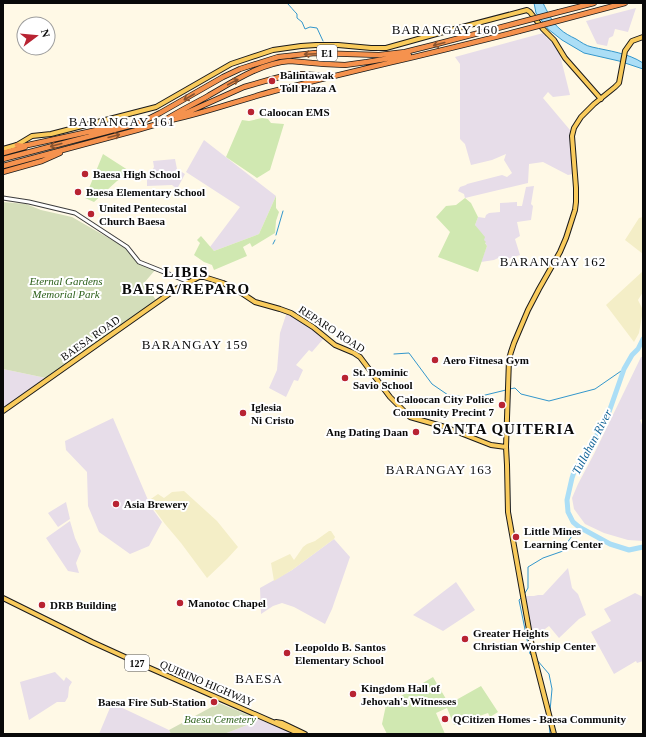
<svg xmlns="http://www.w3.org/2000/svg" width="646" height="737" font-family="'Times New Roman',serif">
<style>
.industrial{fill:#e7dde9}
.farmland{fill:#f4eec7}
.green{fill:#d0e8b1}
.cemetery{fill:#d4deba}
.water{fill:#abdef6;stroke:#3397cc}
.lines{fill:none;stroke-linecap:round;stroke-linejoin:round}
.stream{stroke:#3397cc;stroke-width:1}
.river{stroke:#abdef6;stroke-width:5}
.minor-casing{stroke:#3c3c3c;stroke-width:5}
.major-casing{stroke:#1a1a1a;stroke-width:6}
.highway-casing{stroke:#1a1a1a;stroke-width:6}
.minor{stroke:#fff;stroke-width:3}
.major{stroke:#f9cb5c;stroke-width:4}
.highway{stroke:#f5924e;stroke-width:4.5}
.highway-bridge-casing{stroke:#1a1a1a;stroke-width:6;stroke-linecap:butt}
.highway-bridge{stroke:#f5924e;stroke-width:4.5}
.oneway{stroke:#8b542f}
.poi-dot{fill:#b82332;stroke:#fff;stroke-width:1.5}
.labels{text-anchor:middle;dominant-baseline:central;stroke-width:4;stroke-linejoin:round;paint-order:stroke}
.shield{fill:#fff;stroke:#535353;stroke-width:1}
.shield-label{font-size:10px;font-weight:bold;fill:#090909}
.poi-label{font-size:11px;font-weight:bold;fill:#090909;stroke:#fff;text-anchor:start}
.park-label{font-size:11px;font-style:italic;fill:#2d601b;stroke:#fff}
.street-label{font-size:11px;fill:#090909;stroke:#fff}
.water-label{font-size:12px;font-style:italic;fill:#156699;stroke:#fff}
.quarter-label{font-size:13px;letter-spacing:1px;fill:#090909;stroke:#fff}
.district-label{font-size:15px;font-weight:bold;letter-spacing:1px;fill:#090909;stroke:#fff}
</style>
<rect width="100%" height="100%" fill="#fff9e6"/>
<path class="industrial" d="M636 8 628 32 615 29 613 36 609 38 607 46 597 44 586 21Z
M547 32 546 37 555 45 557 49 559 51 570 95 553 97 548 92 543 98 570 130 573 174 568 175 543 162 529 164 528 183 465 198 464 194 458 191 460 187 466 185 467 184 502 175 507 177 512 173 504 160 506 154 492 160 471 165 465 144 460 139V64L455 57Z
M204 140 276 196 259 234 214 251 210 247 240 207 186 172Z
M175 159 177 169 185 174 177 189 172 185 147 186V180L154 167 153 161Z
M534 186 531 204 533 206 531 220 517 222 520 236 515 239 520 255 502 261 500 257 494 260 481 262 487 246 475 225 478 217 485 218 486 215 489 213 500 212V203L517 202V206H522L526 187Z
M287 312 312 329 324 338 312 352 309 350 296 365 303 370 298 381 294 380 286 397 269 388 277 370 280 333Z
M641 357H643V419L640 420 643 427V541L628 540 604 533 585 524 574 509 572 498 578 484 594 454Z
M3 369 46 378 3 409Z
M113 418 151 507 162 522 149 546 130 554 99 532 88 506 87 472 66 450 65 441Z
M66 502 70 519 58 527 48 513Z
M70 521 75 538 81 551 76 563 79 573 68 571 46 538Z
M334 539 350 557 332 609 325 624 294 607 282 603 273 606 261 614 260 588 292 570Z
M568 568 572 588 578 594 586 615 579 619 559 638 549 626 541 632 539 630 537 633 538 635 532 640 531 630 524 596H534L538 595H543Z
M456 582 475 610 443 631 413 615Z
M635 593 643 597V661L637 663 636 661 614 674 591 632 611 621 604 609Z
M55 672 64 681 66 677 72 682 69 687 68 697 65 702H57L29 720 20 682Z
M112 703 169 730 171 734H99Z
M258 719 297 734H224L255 722Z"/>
<path class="farmland" d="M643 217V254L625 240 639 218Z
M643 271V292L638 300 643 310 639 333 634 342 606 305Z
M184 491 217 521 238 547 227 559 207 578 181 543 165 524 148 501 158 494 164 498 172 492Z
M329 531H331L335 537 334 539 292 570 274 581 271 563 290 554 294 560 301 550 303 547 307 544 315 541Z"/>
<path class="green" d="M262 118 268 119 271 123 284 124 270 170 257 178 226 157 242 120 249 121Z
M103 154 131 172 117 181 94 202 85 198Z
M276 196V208L279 212 276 221 275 233 252 247 250 243 243 247 247 256 214 270 212 265 204 262 194 255 200 243 197 240 201 236 214 251 259 234Z
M465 198 471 203 478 217 475 225 485 237 484 240 486 242 485 243 487 246 478 272 438 257 450 232 436 217 446 206 456 205Z
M433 677 449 704 481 686 498 712 490 717 488 713 454 725 447 708 436 713 445 734H387L382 724 386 705Z"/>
<path class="cemetery" d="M3 202 26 204 41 210 72 217 126 248 138 262 156 269 144 283 156 300 46 378 3 369Z
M219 703 258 719 255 722 224 734H171L169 730Z"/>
<path class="water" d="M534 3H543C547 11 553 24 560 29 564 33 570 36 576 39 581 42 586 46 592 47 609 51 628 53 643 63V69L619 61 584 53 562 40 548 29 536 13Z"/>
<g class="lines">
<path class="stream" d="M287 3C291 7 293 10 297 14V18L302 22 305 29 310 27 317 28 323 41
M276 235 283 211
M273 244 275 240
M394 354 409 353 432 384 448 395 473 398 506 390
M509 389 515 388 521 394 549 401 595 389 624 369
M525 593 528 588V567L543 558 563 551 569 540 579 527
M522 597 519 600 530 654 533 657
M537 660 549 674 552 689 550 711
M549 723 550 734"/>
<path class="river" d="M643 339 638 349 632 355 624 369 609 412 589 450 581 462 575 469 572 478 567 500 568 512 573 522 579 527 610 544 629 550 643 547"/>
<defs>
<path id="minor" d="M3 198 29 202 75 213 127 247 139 262 189 282"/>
<path id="major" d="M3 149 17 145 32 136 51 134 156 107 231 64 273 50 301 46 316 45H338L371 48H386L447 31 527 10 530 12 543 29 554 40 565 58 601 99
M3 411 176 289 199 277H204L223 283 237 290 255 302 280 309 291 313 313 327 335 345 354 353 360 357 390 397 410 417 445 427 491 445 506 447
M3 598 92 642 136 662 300 734
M276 722 282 723 305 734
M554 734 533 652 508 512 507 465 506 447 509 359 511 352 514 343 528 310 539 289 560 252 566 238 575 210 576 202V188L572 136 574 128 581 117 594 104 615 87 619 83 625 51 632 41 643 37"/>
<path id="highway" d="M559 12 594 3
M561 20 625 3
M177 117 244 87 272 79 291 74H302L329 76
M165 120C179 111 194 104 208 96 234 81 261 63 290 61L324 64 345 65 367 62 409 55
M162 122C200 115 236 101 274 91 356 70 438 52 519 31
M17 145 22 146 28 145 115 126
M3 153 25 147
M3 159 133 125 148 119 160 113 223 77 240 69 278 57 315 53 379 55 405 52 433 45 517 23
M3 166 137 130 164 122
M3 172 42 161 60 153"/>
</defs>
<use href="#minor" class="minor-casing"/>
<use href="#major" class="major-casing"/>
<use href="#highway" class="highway-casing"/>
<use href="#minor" class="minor"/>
<use href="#major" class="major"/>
<use href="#highway" class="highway"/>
<defs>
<path id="highway-bridge" d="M517 23 559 12
M519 31 561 20"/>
</defs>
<use href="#highway-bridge" class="highway-bridge-casing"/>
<use href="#highway-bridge" class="highway-bridge"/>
</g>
<defs><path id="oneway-shaft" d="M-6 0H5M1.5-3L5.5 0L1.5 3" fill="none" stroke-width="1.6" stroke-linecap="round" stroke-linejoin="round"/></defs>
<g class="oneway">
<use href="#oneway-shaft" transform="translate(439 44) rotate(165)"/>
<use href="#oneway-shaft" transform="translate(310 54) rotate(177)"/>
<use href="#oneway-shaft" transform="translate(233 82) rotate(-28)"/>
<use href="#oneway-shaft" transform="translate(189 97) rotate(150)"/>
<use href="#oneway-shaft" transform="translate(114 136) rotate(-15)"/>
<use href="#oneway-shaft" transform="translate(56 145) rotate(165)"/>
</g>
<g class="poi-dot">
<circle cx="272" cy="81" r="4"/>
<circle cx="251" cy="112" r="4"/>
<circle cx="85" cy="174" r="4"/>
<circle cx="78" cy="192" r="4"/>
<circle cx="91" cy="214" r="4"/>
<circle cx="435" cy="360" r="4"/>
<circle cx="345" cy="378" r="4"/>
<circle cx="502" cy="405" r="4"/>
<circle cx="243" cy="413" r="4"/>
<circle cx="416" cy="432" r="4"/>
<circle cx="116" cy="504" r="4"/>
<circle cx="516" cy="537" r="4"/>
<circle cx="180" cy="603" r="4"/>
<circle cx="42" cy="605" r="4"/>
<circle cx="465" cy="639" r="4"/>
<circle cx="287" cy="653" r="4"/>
<circle cx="353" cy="694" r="4"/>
<circle cx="214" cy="702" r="4"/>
<circle cx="445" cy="719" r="4"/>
</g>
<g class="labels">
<g class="shield">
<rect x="317" y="45" width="20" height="16" rx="3"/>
<rect x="125" y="655" width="24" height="16" rx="3"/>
</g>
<g class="shield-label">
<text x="327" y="53">E1</text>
<text x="137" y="663">127</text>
</g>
<g class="poi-label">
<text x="280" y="75">Balintawak<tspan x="280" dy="13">Toll Plaza A</tspan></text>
<text x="259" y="112">Caloocan EMS</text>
<text x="93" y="174">Baesa High School</text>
<text x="86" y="192">Baesa Elementary School</text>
<text x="99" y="208">United Pentecostal<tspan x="99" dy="13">Church Baesa</tspan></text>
<text x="443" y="360">Aero Fitnesa Gym</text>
<text x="353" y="372">St. Dominic<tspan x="353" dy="13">Savio School</tspan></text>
<text x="494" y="399" text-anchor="end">Caloocan City Police<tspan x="494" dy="13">Community Precint 7</tspan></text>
<text x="251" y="407">Iglesia<tspan x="251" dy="13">Ni Cristo</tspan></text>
<text x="408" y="432" text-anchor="end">Ang Dating Daan</text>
<text x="124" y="504">Asia Brewery</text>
<text x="524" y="531">Little Mines<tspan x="524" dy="13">Learning Center</tspan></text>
<text x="188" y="603">Manotoc Chapel</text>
<text x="50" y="605">DRB Building</text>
<text x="473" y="633">Greater Heights<tspan x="473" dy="13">Christian Worship Center</tspan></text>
<text x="295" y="647">Leopoldo B. Santos<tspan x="295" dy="13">Elementary School</tspan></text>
<text x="361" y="688">Kingdom Hall of<tspan x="361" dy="13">Jehovah's Witnesses</tspan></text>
<text x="206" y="702" text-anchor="end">Baesa Fire Sub-Station</text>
<text x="453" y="719">QCitizen Homes - Baesa Community</text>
</g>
<g class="park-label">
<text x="66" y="281">Eternal Gardens<tspan x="66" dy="13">Memorial Park</tspan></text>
<text x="220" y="719">Baesa Cemetery</text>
</g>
<g class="street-label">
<text transform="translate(332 329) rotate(33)">REPARO ROAD</text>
<text transform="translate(90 338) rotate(-35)">BAESA ROAD</text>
<text transform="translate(207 683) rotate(23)">QUIRINO HIGHWAY</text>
</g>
<g class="water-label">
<text transform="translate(592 442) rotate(-62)">Tullahan River</text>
</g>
<g class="quarter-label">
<text x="445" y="29">BARANGAY 160</text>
<text x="122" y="121">BARANGAY 161</text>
<text x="553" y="261">BARANGAY 162</text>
<text x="195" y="344">BARANGAY 159</text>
<text x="439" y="469">BARANGAY 163</text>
<text x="259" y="678">BAESA</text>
</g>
<g class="district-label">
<text x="186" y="272">LIBIS<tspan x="186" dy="17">BAESA/REPARO</tspan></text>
<text x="504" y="429">SANTA QUITERIA</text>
</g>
</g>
<rect width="646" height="737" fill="none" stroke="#090909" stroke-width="8"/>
<g transform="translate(36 36) rotate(74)"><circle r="19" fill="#ffffff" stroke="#9d9d9d"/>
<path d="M0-3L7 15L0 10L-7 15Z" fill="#b82332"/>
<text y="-6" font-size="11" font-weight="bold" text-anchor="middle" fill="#090909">N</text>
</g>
</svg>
